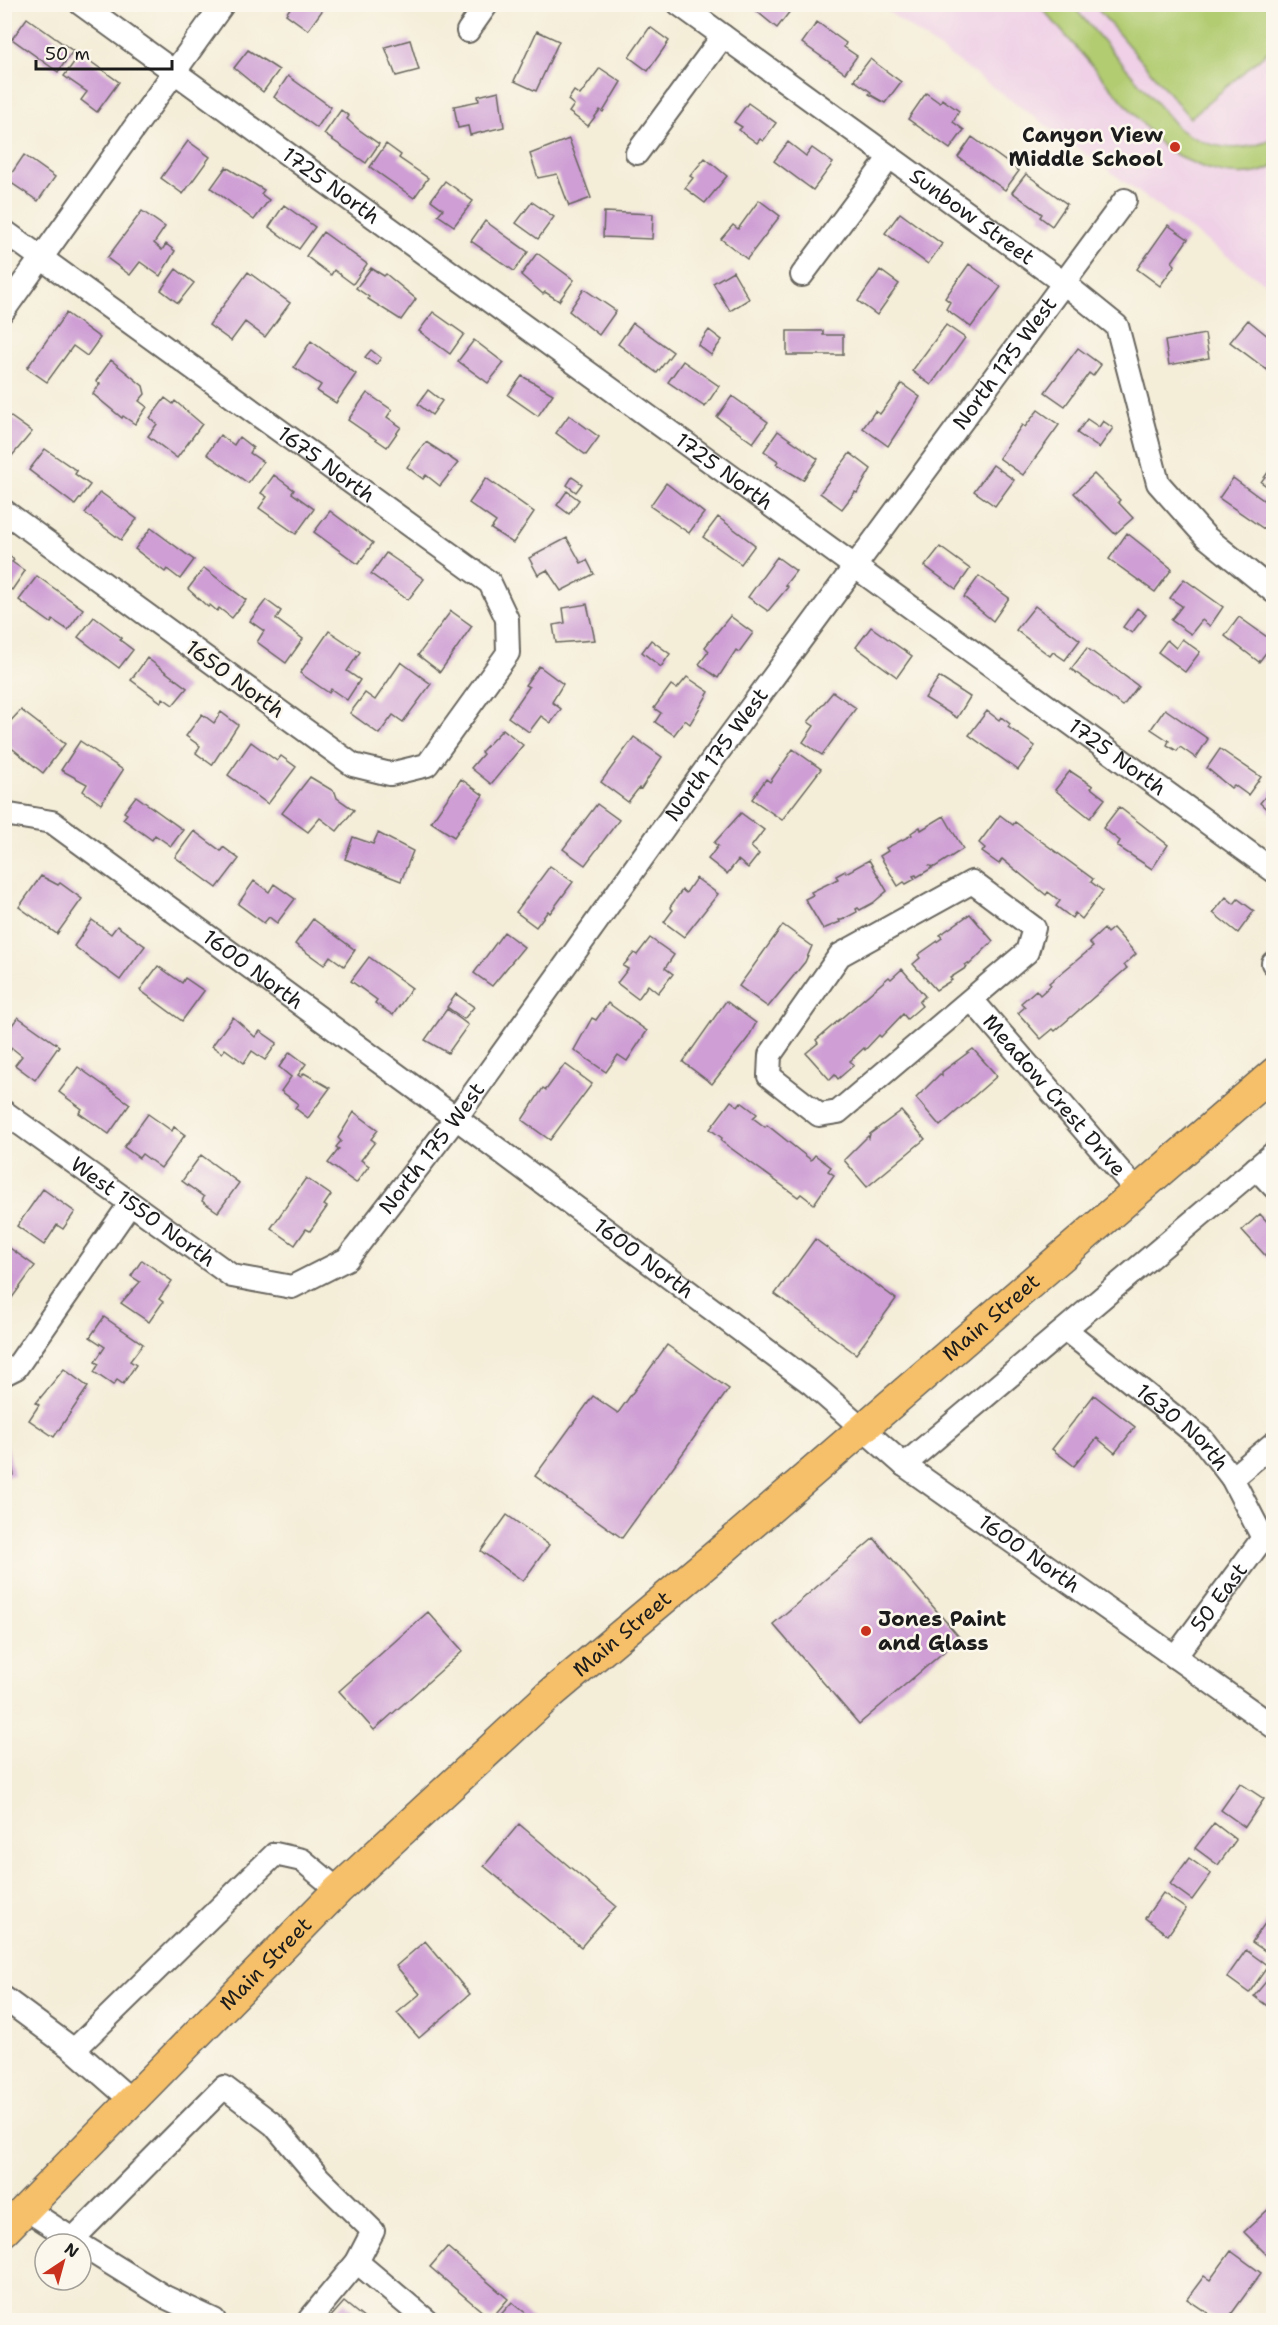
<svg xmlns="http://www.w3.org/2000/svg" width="1278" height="2325" font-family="'Shantell Sans',sans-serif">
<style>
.built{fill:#efd0e6}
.green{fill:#b2cc72;stroke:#677447;stroke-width:1.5}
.building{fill:#ce9ed4}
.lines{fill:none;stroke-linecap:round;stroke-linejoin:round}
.minor-casing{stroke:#68655e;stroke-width:26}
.major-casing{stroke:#68655e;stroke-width:33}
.minor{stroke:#fff;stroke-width:22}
.major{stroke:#f6c06b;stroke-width:30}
.poi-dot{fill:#c8321e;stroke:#fbf7ec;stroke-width:2}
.labels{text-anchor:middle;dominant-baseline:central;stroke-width:5;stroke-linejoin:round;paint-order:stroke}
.poi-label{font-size:21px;font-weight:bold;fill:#1c1c1c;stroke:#fbf7ec;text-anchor:end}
.street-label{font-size:21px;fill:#1c1c1c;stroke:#fbf7ec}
</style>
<rect width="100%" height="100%" fill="#fbf7ec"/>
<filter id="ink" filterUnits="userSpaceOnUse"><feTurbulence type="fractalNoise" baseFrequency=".0167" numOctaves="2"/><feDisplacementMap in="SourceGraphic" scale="12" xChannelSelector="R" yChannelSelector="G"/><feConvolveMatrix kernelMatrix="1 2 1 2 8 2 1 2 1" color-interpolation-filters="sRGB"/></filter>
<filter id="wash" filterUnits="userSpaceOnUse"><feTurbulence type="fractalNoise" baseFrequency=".008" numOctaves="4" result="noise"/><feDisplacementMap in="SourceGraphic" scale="24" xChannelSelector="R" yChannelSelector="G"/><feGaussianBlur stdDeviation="1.35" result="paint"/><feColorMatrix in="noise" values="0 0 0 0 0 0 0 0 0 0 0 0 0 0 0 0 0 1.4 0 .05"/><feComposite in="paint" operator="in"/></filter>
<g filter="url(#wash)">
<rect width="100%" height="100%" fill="#f4edd8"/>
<path class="built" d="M879 5H1273V290V289Z"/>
<path class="green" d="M1039 5H1072L1179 129C1208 149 1241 154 1273 139V167C1237 185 1194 167 1162 146Z
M1094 5H1271L1273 7V47L1190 118Z"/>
<g id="blocks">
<path class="building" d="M293 4H327L308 30 286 14Z
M749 5H792L794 6 777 28Z
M27 18 73 51 58 72 12 39Z
M817 22 846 43 844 47 857 56 845 73 802 43Z
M650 27 669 41 648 71 629 57Z
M537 31 559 41 536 91 514 81Z
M410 40 419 70 396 76 385 47Z
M248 50 279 70 263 92 234 68Z
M80 54 119 82 97 112 81 100 87 92 64 76Z
M870 59 901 82 885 103 869 94 871 92 854 80Z
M600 68 621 82 603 112 600 110 588 126 569 112 574 105 568 100 574 91 580 95Z
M288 76 331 107 317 128 274 97Z
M499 91 504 127 470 135 468 126 458 128 454 106 479 101 478 96Z
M926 93 940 103 942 99 959 111 953 122 964 130 950 149 908 119Z
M748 103 776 123 763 141 760 139 757 143 739 130 742 127 734 122Z
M341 110 349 116 347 119 358 129 379 144 366 163 324 134Z
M972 137 1019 171 1005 190 958 157Z
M569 139 591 198 569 206 557 174 538 178 530 154Z
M188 141 210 157 183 194 161 178Z
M788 142 806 156 812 148 833 163 813 190 774 161Z
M386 144 401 155 399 158 428 178 414 198 370 167Z
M24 155 55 177 38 201 7 180Z
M705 158 727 176 705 203 685 188 693 178 690 176Z
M226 167 264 190 261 194 269 200 254 220 211 188Z
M1026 174 1067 204 1052 226 1040 217 1042 214 1012 192Z
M445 181 473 201 454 226 438 215 443 209 431 200Z
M759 200 780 216 747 259 721 239 733 225 738 229Z
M532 202 554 217 538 239 516 223Z
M284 205 315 227 299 249 269 227Z
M142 211 165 227 154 243 162 250 166 244 175 251 160 276 140 262 130 275 107 258Z
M604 212 653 214 652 239 603 237Z
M900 213 942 244 928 264 885 233Z
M485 221 528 252 514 271 471 241Z
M1168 225 1188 239 1172 262 1175 265 1160 286 1137 269Z
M323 232 367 264 353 284 334 270 331 275 306 256Z
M537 253 574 280 559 301 545 292 543 294 521 275Z
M969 264 1001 287 971 327 946 309 950 302 945 298Z
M371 268 384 276 386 274 416 299 401 320 368 299 369 297 356 288Z
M176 269 194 283 178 303 161 290Z
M880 270 899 284 877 315 858 301Z
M733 271 749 299 730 311 713 283Z
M248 272 290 303 265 337 245 322 231 341 209 325Z
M584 289 616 311 599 335 569 311Z
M433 312 464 334 450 354 419 331Z
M66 313 100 338 87 356 73 346 47 382 27 368Z
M1248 320 1274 341V375L1230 342Z
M633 323 673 352 657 373 618 344Z
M946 325 965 338 931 385 912 371Z
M709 330 722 340 711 355 698 345Z
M787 331H823V335H843V355H787Z
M1205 334 1209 358 1169 365 1165 341Z
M474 340 504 363 488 383 458 361Z
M311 341 356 374 336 403 317 391 321 385 294 367Z
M1078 348 1101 365 1093 376 1089 373 1065 406 1045 392Z
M371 350 381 358 376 365 365 357Z
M111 360 143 386 145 394 139 401 147 407 135 424 123 416 122 418 93 394 100 384 96 381Z
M683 361 719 386 705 407 668 382Z
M522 376 553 394 538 416 508 395Z
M902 384 920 397 888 446 863 428 875 411 880 414Z
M428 390 442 401 432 415 418 404Z
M367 393 392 410 387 417 401 427 387 447 348 420Z
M732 396 768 422 753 443 717 417Z
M165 398 173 404 175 401 202 424 177 458 148 436 157 424 150 418Z
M1038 410 1059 425 1023 475 999 458 1022 425 1025 427Z
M4 412 32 432 11 457 4 452Z
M569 415 599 437 586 455 556 433Z
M1087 419 1099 427 1103 421 1113 428 1099 448 1077 433Z
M778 431 818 459 803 480 776 464 778 461 764 451Z
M220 435 234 445 239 437 253 448 250 453 263 462 248 483 207 454Z
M426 442 458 463 440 486 426 475 423 479 407 467Z
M45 449 77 471 75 474 90 485 75 505 29 470Z
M850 453 871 469 857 493 855 492 842 509 820 493Z
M1274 464V491L1261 482Z
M993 465 1014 480 995 506 974 491Z
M1094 474 1120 500 1118 502 1133 518 1115 534 1074 493Z
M274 475 294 490 292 493 314 509 296 534 259 508 267 497 261 493Z
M572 477 582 484 576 492 567 485Z
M486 478 534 512 513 543 491 529 496 522 469 503Z
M1233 478 1274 508V516L1264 529 1219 498Z
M666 483 704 513 689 533 650 506Z
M567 491 579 500 569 514 557 505Z
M100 492 137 519 121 540 85 513Z
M330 511 373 543 358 564 314 532Z
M718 517 755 545 741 564 703 537Z
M151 528 194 560 180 579 167 569 165 572 135 549Z
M1127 533 1172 569 1155 592 1109 559Z
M567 538 581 563 587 560 594 574 561 591 547 570 538 575 529 558Z
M940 547 970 569 956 589 925 566Z
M4 550 14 560 12 562 25 571 12 590 4 585Z
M386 553 424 579 408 600 371 574Z
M777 557 796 571 785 585 788 587 768 611 748 597Z
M204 568 246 600 232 618 219 608 217 611 210 605 208 607 188 589Z
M37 576 83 609 68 630 53 620 51 623 19 600Z
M979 576 1009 598 993 621 964 597Z
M1184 579 1223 607 1210 626 1202 620 1191 634 1171 620 1182 606 1170 598Z
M266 600 281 611 276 619 303 639 286 663 257 642 264 631 250 621Z
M587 604 595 640 556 643 553 625 565 623 563 608Z
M1035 606 1080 640 1065 660 1053 652 1050 656 1016 630Z
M1137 608 1146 615 1132 633 1123 627Z
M451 611 472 626 440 672 418 655Z
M730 616 753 633 739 652 736 650 718 678 699 664 709 651 705 647Z
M94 617 122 638 120 640 133 650 119 668 78 637Z
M1239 617 1274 642 1259 662 1225 636Z
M871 627 912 656 897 677 856 647Z
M329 631 360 652 347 671 360 680 347 700 331 689 329 693 300 673Z
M1182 639 1200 652 1185 672 1158 652 1167 640 1176 648Z
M651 640 670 654 661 667 642 652Z
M1087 648 1138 686 1123 706 1071 669Z
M147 658 187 688 173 705 163 698 161 702 131 680Z
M401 662 431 684 403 722 393 715 379 734 350 713 365 693 375 700Z
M539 666 563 684 552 702 561 709 551 723 541 716 529 732 508 717 529 687 525 685Z
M687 677 709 692 690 724 685 720 674 735 655 722 661 713 654 708 671 685 677 689Z
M939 677 970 697 957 718 925 698Z
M833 692 856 708 822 755 803 742 814 726 808 722Z
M1165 709 1208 739 1196 758 1180 747 1177 751 1167 745 1169 741 1151 729Z
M21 710 65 744 43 773 4 742V728Z
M987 711 999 720 1001 717 1010 724 1008 727 1035 746 1018 770 969 735Z
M221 712 238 725 212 765 196 753 200 746 186 736 202 714 214 723Z
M503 729 523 745 491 784 471 768 483 754 481 752Z
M634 737 662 757 641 789 639 788 628 802 601 782Z
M80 741 123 770 101 804 83 791 87 784 61 770Z
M251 742 277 761 281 756 296 767 268 804 228 775Z
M793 749 821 769 782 820 752 799 766 779 770 782Z
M1220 749 1261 777 1248 795 1234 785 1231 788 1207 768Z
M1070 771 1093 786 1091 788 1105 799 1090 818 1055 790Z
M310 777 335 792 337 798 354 810 337 831 320 818 308 832 282 813Z
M461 779 483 795 454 837 431 822Z
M1274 786V816L1260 803Z
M136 796 183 830 171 846 155 835 152 840 123 819 127 814 124 812Z
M597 804 619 820 585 865 563 849Z
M1119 807 1168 845 1152 869 1117 846 1120 841 1103 828Z
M741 813 764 830 751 847 759 854 748 868 738 860 727 874 708 859 718 846 714 843Z
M1000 815 1013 825 1015 822 1093 879 1091 882 1103 891 1082 919 1075 913 1072 918 1056 906 1060 901 1048 892 1046 895 1002 859 999 864 982 852 985 848 979 843Z
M944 816 963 849 935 867 930 866 932 868 917 877 916 875 913 876 915 879 906 884 904 882 898 886 880 856 888 851 886 848 912 835 911 833 920 827 921 830Z
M194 831 221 851 223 847 239 859 217 888 175 857Z
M378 833 413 851 401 881 345 859 353 837 373 844Z
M869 860 887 891 873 903 860 910 858 908 856 909 857 912 842 920H839L840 922 823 929 805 899 813 895 811 892 838 879 836 876 845 871 846 873Z
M550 866 573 882 550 913 548 911 536 927 516 912Z
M41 876 58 885 60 883 82 899 57 934 19 907Z
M696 878 718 894 684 937 664 922 673 910 670 907 682 890 686 893Z
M254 881 269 892 274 884 295 899 277 923 269 917 264 923 238 904Z
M1226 897 1234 904 1238 899 1254 911 1238 933 1213 913Z
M970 914 993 941 969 965 968 963 965 965 967 967 950 978 952 980 936 990 913 964 920 958 918 955 942 938 940 935Z
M313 919 355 950 344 966 330 956 324 965 295 944Z
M92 920 111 934 117 926 145 946 120 980 74 946Z
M783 925 812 946 805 962 768 1007 739 986Z
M1113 928 1136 954 1124 965 1127 968 1055 1031 1053 1029 1041 1039 1018 1013 1025 1007 1021 1003 1036 990 1040 995 1051 985 1049 983 1093 947 1089 943 1104 929 1107 933Z
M504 932 524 947 492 986 474 973Z
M650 938 674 955 665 968 673 974 658 993 648 985 638 999 617 983 628 969 623 966 634 953 637 955Z
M369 957 412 988 393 1015 375 1003 377 1000 351 981Z
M158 966 182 983 185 978 204 991 182 1021 140 990Z
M902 969 925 996 919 1002 922 1006 907 1019 903 1014 881 1037 879 1035 865 1050 864 1048 850 1061 854 1065 838 1079 835 1075 830 1080 806 1053 818 1043 816 1040 889 977 891 979Z
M456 994 474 1007 464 1019 447 1007Z
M726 1001 756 1023 748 1038 712 1084 683 1062Z
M608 1003 647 1031 627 1061 618 1055 606 1072 574 1050 592 1018 596 1020Z
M447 1009 468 1025 448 1053 425 1040Z
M18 1017 59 1046 35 1080 15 1065 22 1056 12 1048 10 1051 4 1047V1036Z
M233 1017 255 1037 260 1031 277 1043 265 1060 252 1051 244 1063 225 1049 222 1053 212 1046Z
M973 1049 997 1076 940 1126 916 1098 940 1074 942 1076V1072Z
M290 1052 306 1064 298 1075 301 1077 304 1073 330 1088 308 1118 295 1108 298 1104 281 1091 291 1077 279 1067Z
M565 1064 592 1084 550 1140 522 1120 543 1088 546 1090Z
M78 1067 130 1104 109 1134 79 1113 82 1109 59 1092Z
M731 1101 738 1106 741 1102 757 1114 753 1118 765 1127 767 1125 811 1160 815 1155 831 1167 828 1171 834 1175 814 1204 801 1194 798 1197 721 1141 722 1138 710 1129Z
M901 1111 925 1139 867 1187 844 1160 868 1136 869 1138 870 1134Z
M354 1112 378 1130 371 1139 375 1142 361 1160 369 1166 356 1183 328 1163 339 1149 336 1147 341 1141 338 1138Z
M148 1114 172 1131 174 1127 185 1135 161 1168 142 1154 139 1158 124 1147Z
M201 1155 239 1183 218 1212 202 1201 204 1197 182 1181Z
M306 1178 331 1195 324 1205 327 1207 310 1231 306 1229 295 1245 271 1228Z
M43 1189 75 1212 63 1229 57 1225 44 1245 17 1226Z
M1260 1214 1274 1229V1265L1242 1230Z
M815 1239 896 1299 856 1354 775 1294Z
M7 1246 35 1266 4 1309V1250Z
M142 1260 172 1281 159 1299 163 1302 149 1322 121 1303 140 1282 131 1276Z
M104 1317 143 1344 130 1361 136 1365 123 1384 117 1380 113 1385 94 1372 99 1364 95 1362 105 1347 90 1337Z
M667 1345 729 1389 622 1538 535 1476 593 1396 618 1413Z
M64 1369 88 1387 54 1437 29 1420 39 1405 36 1403Z
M1094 1395 1135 1427 1115 1453 1097 1438 1074 1466 1052 1449Z
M4 1432 14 1475 4 1477Z
M507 1515 549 1545 523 1581 481 1551Z
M874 1538 960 1638 859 1724 773 1624Z
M428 1612 463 1651 374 1730 339 1691Z
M1240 1783 1264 1799 1245 1827 1221 1810Z
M1214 1823 1236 1840 1218 1865 1195 1848Z
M519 1824 616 1906 581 1947 484 1866Z
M1189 1858 1211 1874 1192 1900 1170 1884Z
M1163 1893 1186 1909 1168 1935 1145 1918Z
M1270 1916 1274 1918V1957L1252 1942Z
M425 1941 470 1994 419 2038 397 2013 420 1994 396 1966Z
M1246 1950 1268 1966 1249 1993 1227 1977Z
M1274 1972V2011L1254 1996Z
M1274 2204V2262L1244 2232Z
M447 2247 508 2299 491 2319 430 2267Z
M1231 2251 1261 2273 1227 2320H1218L1187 2299 1204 2276 1210 2280Z
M344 2302 366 2320H328Z
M512 2302 534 2320H496Z"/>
</g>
</g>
<g filter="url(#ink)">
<use href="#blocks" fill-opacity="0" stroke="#68655e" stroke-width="1.5"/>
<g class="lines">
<defs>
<g id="minor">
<path id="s1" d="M81 4 1274 871"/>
<path id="s2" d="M679 4 1065 284 1117 326 1158 483 1206 537 1274 592"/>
<path d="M468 31 487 4"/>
<path d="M637 153 723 36"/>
<path id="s3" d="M4 231 490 583 507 619 508 653 427 765 390 774 353 765 4 511"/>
<path d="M802 275 890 157"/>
<path d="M4 310 223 4"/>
<path id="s4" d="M4 814 52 822 456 1118 812 1384 904 1465 1274 1727"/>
<path d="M972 882 1034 928 1027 952 838 1112 819 1115 769 1076 770 1055 840 955Z"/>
<path d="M1273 963H1274"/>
<path id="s5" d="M972 1000 1137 1191"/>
<path id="s6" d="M4 1112 232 1276 292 1287 347 1259 456 1118 718 752 1125 200"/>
<path d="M1256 1168 1274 1187"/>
<path id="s7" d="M1066 1330 1202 1439 1232 1478 1263 1538 1274 1545"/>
<path d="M4 1374 16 1368 130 1204"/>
<path d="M904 1465 1274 1153"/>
<path d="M1232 1478 1274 1443"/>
<path id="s8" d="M1175 1657 1263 1538"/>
<path d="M4 1998 74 2050 131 2100"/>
<path d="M74 2050 275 1854 302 1860 338 1890"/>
<path d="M26 2209 80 2244"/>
<path d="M73 2239 224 2087 274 2125 319 2178 373 2231 357 2262 309 2320"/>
<path d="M81 2245 165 2297 214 2320"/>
<path d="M357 2262 426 2320"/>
</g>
<g id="major">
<path id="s9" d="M4 2231 338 1890 547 1697 721 1551 1274 1073"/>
</g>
</defs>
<use href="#minor" class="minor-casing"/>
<use href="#major" class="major-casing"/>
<use href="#minor" class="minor"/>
<use href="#major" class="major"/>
</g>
</g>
<g class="poi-dot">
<circle cx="1175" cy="147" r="6"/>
<circle cx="866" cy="1631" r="6"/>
</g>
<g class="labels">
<g class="poi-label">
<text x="1163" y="135">Canyon View<tspan x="1163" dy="24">Middle School</tspan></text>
<text x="878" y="1619" text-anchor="start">Jones Paint<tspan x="878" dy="24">and Glass</tspan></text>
</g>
<g class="street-label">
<text stroke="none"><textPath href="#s1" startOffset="309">1725 North</textPath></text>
<text stroke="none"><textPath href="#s2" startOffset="362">Sunbow Street</textPath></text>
<text stroke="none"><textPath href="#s6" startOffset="1515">North 175 West</textPath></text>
<text stroke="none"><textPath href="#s3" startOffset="398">1675 North</textPath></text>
<text stroke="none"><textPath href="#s1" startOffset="795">1725 North</textPath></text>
<text transform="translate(235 679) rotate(36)">1650 North</text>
<text stroke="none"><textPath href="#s6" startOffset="1029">North 175 West</textPath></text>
<text stroke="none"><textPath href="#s1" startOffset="1281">1725 North</textPath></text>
<text stroke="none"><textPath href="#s4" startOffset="298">1600 North</textPath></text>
<text stroke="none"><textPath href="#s5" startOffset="126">Meadow Crest Drive</textPath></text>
<text stroke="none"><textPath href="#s6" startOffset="543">North 175 West</textPath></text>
<text stroke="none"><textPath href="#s6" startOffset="171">West 1550 North</textPath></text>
<text stroke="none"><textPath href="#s4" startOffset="784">1600 North</textPath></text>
<text stroke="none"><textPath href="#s9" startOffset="1346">Main Street</textPath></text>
<text stroke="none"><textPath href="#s7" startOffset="152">1630 North</textPath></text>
<text stroke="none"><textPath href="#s4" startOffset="1270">1600 North</textPath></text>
<text stroke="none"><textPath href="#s8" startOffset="74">50 East</textPath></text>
<text stroke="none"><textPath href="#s9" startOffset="860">Main Street</textPath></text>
<text stroke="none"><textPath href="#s9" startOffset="374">Main Street</textPath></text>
</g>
</g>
<rect width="1278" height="2325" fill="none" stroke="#fbf7ec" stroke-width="24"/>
<g transform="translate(63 2262) rotate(36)"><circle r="28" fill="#fbf7ec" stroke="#a29f99" stroke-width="1.5"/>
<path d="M0-4.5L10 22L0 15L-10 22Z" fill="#c8321e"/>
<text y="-9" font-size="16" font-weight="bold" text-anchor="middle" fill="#1c1c1c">N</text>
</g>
<path d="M36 60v9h136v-9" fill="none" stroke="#1c1c1c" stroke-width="3"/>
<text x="45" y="60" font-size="18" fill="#1c1c1c" stroke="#fbf7ec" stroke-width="4.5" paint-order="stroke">50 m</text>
</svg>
